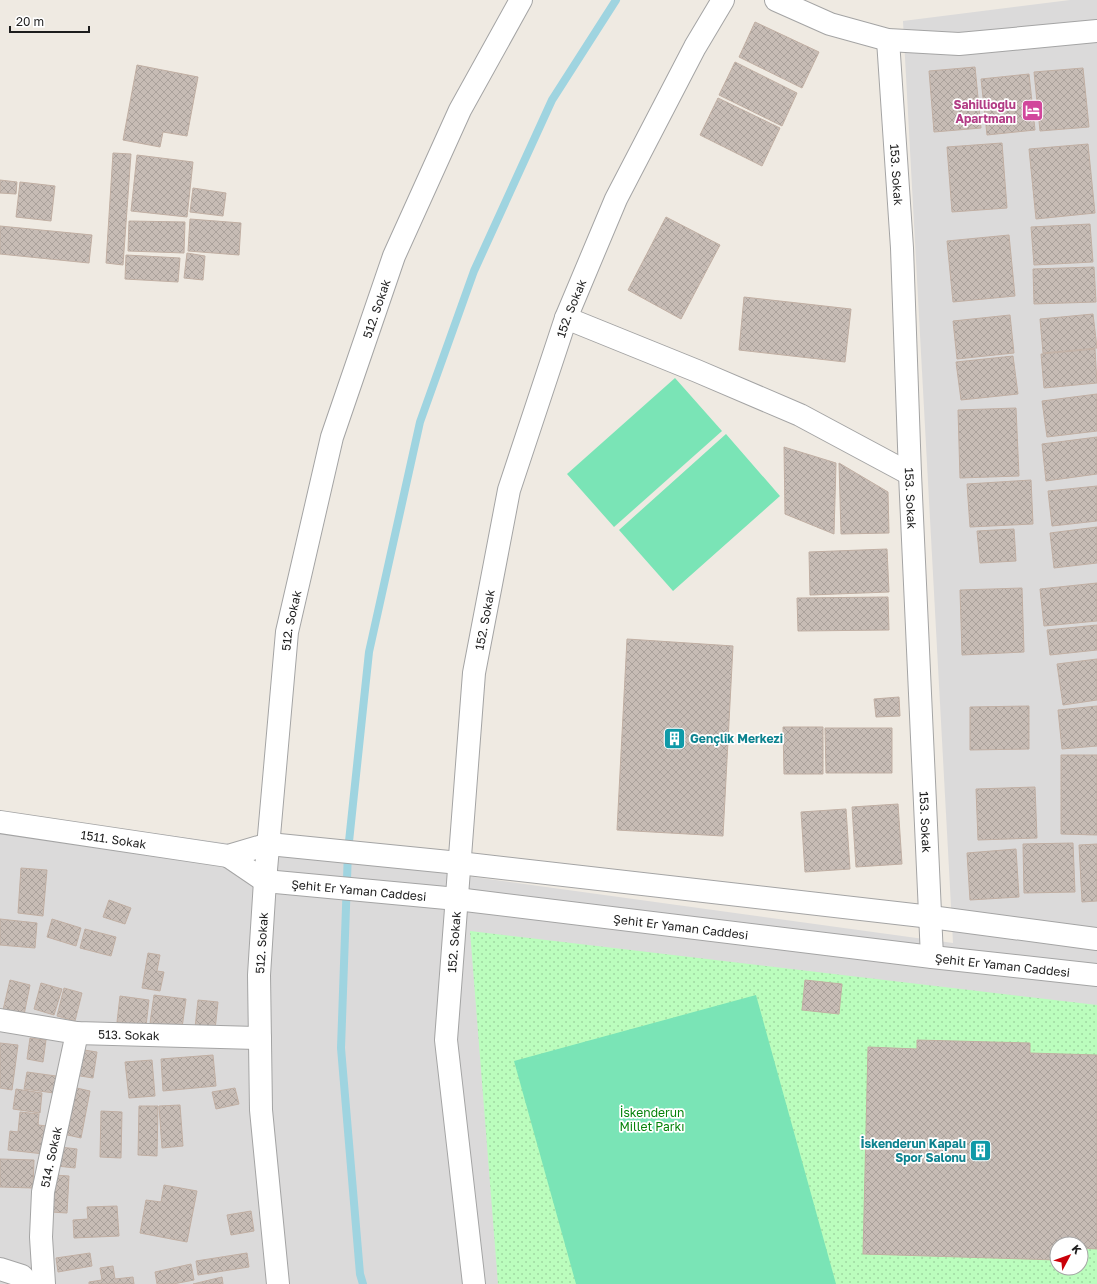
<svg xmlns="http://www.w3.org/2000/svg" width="1097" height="1284" font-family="'Golos Text',sans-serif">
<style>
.residential{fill:#dbdada;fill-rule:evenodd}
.park{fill:url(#park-dots);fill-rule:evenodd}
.pitch{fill:#7ae4b6}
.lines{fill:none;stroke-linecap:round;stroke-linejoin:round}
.stream{stroke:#9fd4e0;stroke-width:8}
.building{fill:url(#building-cross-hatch);stroke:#c1afa3}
.minor-casing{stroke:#a4a4a4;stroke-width:24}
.tertiary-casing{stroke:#a4a4a4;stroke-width:24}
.minor{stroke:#fff;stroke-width:22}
.tertiary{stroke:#fff;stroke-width:22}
.labels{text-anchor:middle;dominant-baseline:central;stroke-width:3.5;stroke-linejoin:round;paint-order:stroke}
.hotel-label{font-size:12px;font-weight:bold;fill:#b23c85;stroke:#fff;text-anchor:end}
.street-label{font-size:12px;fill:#1d1d1d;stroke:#fff}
.culture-label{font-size:12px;font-weight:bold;fill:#0d838f;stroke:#fff;text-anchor:start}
.park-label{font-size:12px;fill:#048209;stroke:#fff}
</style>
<defs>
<pattern id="park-dots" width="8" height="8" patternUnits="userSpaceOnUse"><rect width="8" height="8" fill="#bbfdbd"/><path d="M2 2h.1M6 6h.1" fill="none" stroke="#a0d8a2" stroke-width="1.8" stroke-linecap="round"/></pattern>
<pattern id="building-cross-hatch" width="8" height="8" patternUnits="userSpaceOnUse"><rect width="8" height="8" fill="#c7bcb5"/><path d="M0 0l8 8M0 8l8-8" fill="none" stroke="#aaa19b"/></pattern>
</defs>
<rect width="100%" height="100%" fill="#efeae2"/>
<path class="residential" d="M1070 0H1097V1284H0V812L953 943 903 21ZM1057 1244H1081V1268H1057Z"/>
<path class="park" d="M470 931 1097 1005V1284H498ZM1057 1244H1081V1268H1057Z"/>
<path class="pitch" d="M675 378 722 431 614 527 567 474Z
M726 434 780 496 673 591 619 530Z
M756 995 836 1284H576L514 1061Z"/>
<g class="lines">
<path class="stream" d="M363 1284 360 1274 341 1048 348 851 369 652 420 422 474 271 552 100 616 0"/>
</g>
<path class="building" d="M755 22 819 52 802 88 739 57Z
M735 62 797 93 782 126 719 95Z
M137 65 198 77 187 136 163 132 160 147 123 140Z
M975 67 981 128 934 132 929 71Z
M1083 68 1089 127 1040 131 1034 72Z
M1029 74 1035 130 987 135 981 79Z
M718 98 780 128 762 166 700 135Z
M1002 143 1007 208 952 212 947 147Z
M1088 144 1095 213 1036 219 1029 149Z
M113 153 131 154 123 265 106 263Z
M137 155 193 162 187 217 131 211Z
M0 180 17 182 16 194 0 193Z
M20 182 55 186 51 221 16 217Z
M193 188 226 193 223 216 190 212Z
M666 217 720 245 681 319 628 290Z
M190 219 241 223 239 255 188 251Z
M129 221 185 222 184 253 128 251Z
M1090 224 1093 262 1034 265 1031 227Z
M0 226 92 235 89 263 0 254Z
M1009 235 1015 296 953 302 947 241Z
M187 253 205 256 203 280 184 278Z
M126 255 180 258 178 282 125 279Z
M1094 267 1096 302 1034 304 1033 269Z
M744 297 851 309 845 362 739 350Z
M1093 314 1097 348 1043 353 1040 319Z
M1010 315 1014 353 957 359 953 321Z
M1095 349 1097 383 1044 388 1041 354Z
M1013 356 1018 394 961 400 956 362Z
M1097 394V431L1047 437 1042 401Z
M1016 408 1019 476 960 478 958 410Z
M1097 437V474L1046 481 1042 444Z
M784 447 836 463 834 534 785 514Z
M839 463 888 492 889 533 841 534Z
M1031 480 1033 524 970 527 967 484Z
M1097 486V521L1052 526 1048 491Z
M1097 527V563L1054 568 1050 533Z
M1014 529 1016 561 980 563 977 531Z
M887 549 889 592 810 595 809 552Z
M1097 583V621L1044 626 1040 589Z
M1022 588 1024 652 962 655 960 590Z
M888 597 889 630 798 631 797 598Z
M1097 625V650L1050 655 1047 630Z
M627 639 733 646 723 836 617 830Z
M1097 659V700L1063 705 1057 664Z
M899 697 900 716 876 717 874 699Z
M1029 706V749L970 750V707Z
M1097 706V746L1062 749 1058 710Z
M783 727H823V774H784Z
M825 728H892V773H826Z
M1061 755H1097V835L1061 834Z
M1035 787 1037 838 978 840 976 789Z
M898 804 902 864 856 867 852 807Z
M846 809 850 869 805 872 801 812Z
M1073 843 1075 892 1024 893 1023 844Z
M1097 844V901L1082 902 1079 845Z
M1016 849 1019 897 970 900 967 853Z
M21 868 47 870 43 916 18 913Z
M109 900 131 908 125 924 103 917Z
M0 919 37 923 35 948 0 945Z
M52 919 81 928 76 946 47 937Z
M85 929 116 937 111 956 80 948Z
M148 953 160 955 157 971 164 972 160 991 142 988Z
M10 980 30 985 24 1015 3 1010Z
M805 980 842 984 839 1014 802 1010Z
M41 983 62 989 54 1015 34 1009Z
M64 988 82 993 75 1021 57 1016Z
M154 995 186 999 182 1028 150 1023Z
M120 996 149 1000 146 1026 117 1022Z
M198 1000 218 1002 215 1030 195 1028Z
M30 1038 46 1040 43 1062 27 1059Z
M917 1040 1030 1043V1053L1097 1055V1249L1081 1248V1244H1057V1260L863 1254 868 1047 917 1049Z
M0 1043 18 1045 12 1090 0 1088Z
M78 1049 97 1052 93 1078 74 1075Z
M213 1055 216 1086 163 1091 161 1059Z
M152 1060 155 1096 129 1098 125 1062Z
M27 1072 56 1076 54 1093 24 1089Z
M72 1087 90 1091 81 1138 63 1134Z
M235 1088 239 1104 216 1109 212 1092Z
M16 1089 42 1093 40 1113 13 1109Z
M180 1105 183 1146 162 1148 159 1106Z
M139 1106H158L157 1156 138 1155Z
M101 1111 122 1112 121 1158 100 1157Z
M20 1112 39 1114 38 1125 47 1126 44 1154 8 1150 10 1131 18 1132Z
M60 1147 77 1149 75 1168 57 1166Z
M0 1159 34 1160 33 1188 0 1187Z
M54 1175 69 1176 67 1213 51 1212Z
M164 1185 197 1191 187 1242 140 1233 146 1200 161 1202Z
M117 1206 119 1236 74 1238 73 1220 88 1219 87 1207Z
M251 1211 254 1231 231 1235 227 1215Z
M90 1253 92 1266 58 1272 56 1258Z
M247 1253 249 1267 198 1275 196 1261Z
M191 1264 194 1280 173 1284H157L155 1272Z
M113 1266 115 1279 133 1277 134 1284H89V1282L102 1280 100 1268Z
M222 1277 223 1284H193Z"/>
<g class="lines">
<defs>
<g id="minor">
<path d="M776 0 830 24 888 40 959 44 1097 31"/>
<path id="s1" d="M888 40 902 248 910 474 932 957"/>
<path d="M566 318 697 371 800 415 910 474"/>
<path id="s2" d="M0 822 228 856 269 844 459 863 931 917 1097 939"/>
<path id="s3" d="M228 856 265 881 457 899 932 957 1097 975"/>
<path id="s4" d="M0 1020 77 1033 260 1038"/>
<path d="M0 1269 22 1276 29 1284"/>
<path id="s5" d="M44 1284 41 1237 43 1192 77 1033"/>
</g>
<g id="tertiary">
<path id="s6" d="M278 1284 261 1110 259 975 265 881 287 632 332 437 394 256 460 110 521 0"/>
<path id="s7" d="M474 1284 446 1040 474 673 509 490 566 318 616 199 695 47 723 0"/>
</g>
</defs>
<use href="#minor" class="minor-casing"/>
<use href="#tertiary" class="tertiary-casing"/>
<use href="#minor" class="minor"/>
<use href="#tertiary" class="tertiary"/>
</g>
<defs>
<symbol id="hotel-square" viewBox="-11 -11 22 22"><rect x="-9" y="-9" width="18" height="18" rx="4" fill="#d1479c" stroke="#fff"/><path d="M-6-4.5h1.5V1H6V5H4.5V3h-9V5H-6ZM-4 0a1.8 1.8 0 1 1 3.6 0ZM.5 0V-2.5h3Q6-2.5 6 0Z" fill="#fff"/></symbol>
<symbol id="building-square" viewBox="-11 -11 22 22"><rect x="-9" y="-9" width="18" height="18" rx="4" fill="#0f9aa8" stroke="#fff"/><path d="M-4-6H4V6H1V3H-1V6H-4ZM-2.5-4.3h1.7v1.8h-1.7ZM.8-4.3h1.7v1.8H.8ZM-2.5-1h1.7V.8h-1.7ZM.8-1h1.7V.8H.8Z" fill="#fff"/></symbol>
</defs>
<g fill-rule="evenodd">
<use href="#hotel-square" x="1020" y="98" width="25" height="25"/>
<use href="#building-square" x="662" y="726" width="25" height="25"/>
<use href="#building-square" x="968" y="1138" width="25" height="25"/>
</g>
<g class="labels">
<g class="hotel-label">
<text x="1016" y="104">Sahillioglu<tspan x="1016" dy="14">Apartmanı</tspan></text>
</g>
<g class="street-label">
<text stroke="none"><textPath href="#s1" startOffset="135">153. Sokak</textPath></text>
<text stroke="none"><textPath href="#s7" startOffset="992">152. Sokak</textPath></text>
<text stroke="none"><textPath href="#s6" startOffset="990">512. Sokak</textPath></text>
<text stroke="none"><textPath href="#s1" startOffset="459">153. Sokak</textPath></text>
<text stroke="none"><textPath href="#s7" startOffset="668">152. Sokak</textPath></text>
<text stroke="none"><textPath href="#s6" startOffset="666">512. Sokak</textPath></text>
<text stroke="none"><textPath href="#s1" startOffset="783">153. Sokak</textPath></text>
<text stroke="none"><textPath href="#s2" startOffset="115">1511. Sokak</textPath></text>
<text stroke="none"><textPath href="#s3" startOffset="139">Şehit Er Yaman Caddesi</textPath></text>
<text stroke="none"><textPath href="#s3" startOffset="463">Şehit Er Yaman Caddesi</textPath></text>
<text stroke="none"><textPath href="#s7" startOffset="344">152. Sokak</textPath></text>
<text stroke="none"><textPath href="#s6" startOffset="342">512. Sokak</textPath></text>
<text stroke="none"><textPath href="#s3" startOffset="787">Şehit Er Yaman Caddesi</textPath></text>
<text stroke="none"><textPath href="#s4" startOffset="130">513. Sokak</textPath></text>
<text stroke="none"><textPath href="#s5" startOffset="128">514. Sokak</textPath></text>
</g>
<g class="culture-label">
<text x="690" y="738">Gençlik Merkezi</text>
<text x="966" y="1143" text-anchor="end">İskenderun Kapalı<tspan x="966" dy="14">Spor Salonu</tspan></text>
</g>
<g class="park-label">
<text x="652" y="1112">İskenderun<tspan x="652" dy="14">Millet Parkı</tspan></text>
</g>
</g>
<g transform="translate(1069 1256) rotate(49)"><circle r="19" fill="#ffffff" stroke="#a5a5a5"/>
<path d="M0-3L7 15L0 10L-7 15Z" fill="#ca0009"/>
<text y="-6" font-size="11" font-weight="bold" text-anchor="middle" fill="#1d1d1d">K</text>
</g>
<path d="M10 26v6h79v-6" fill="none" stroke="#1d1d1d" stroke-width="2"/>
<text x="16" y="26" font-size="12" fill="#1d1d1d" stroke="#ffffff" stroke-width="3" paint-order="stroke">20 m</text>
</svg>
